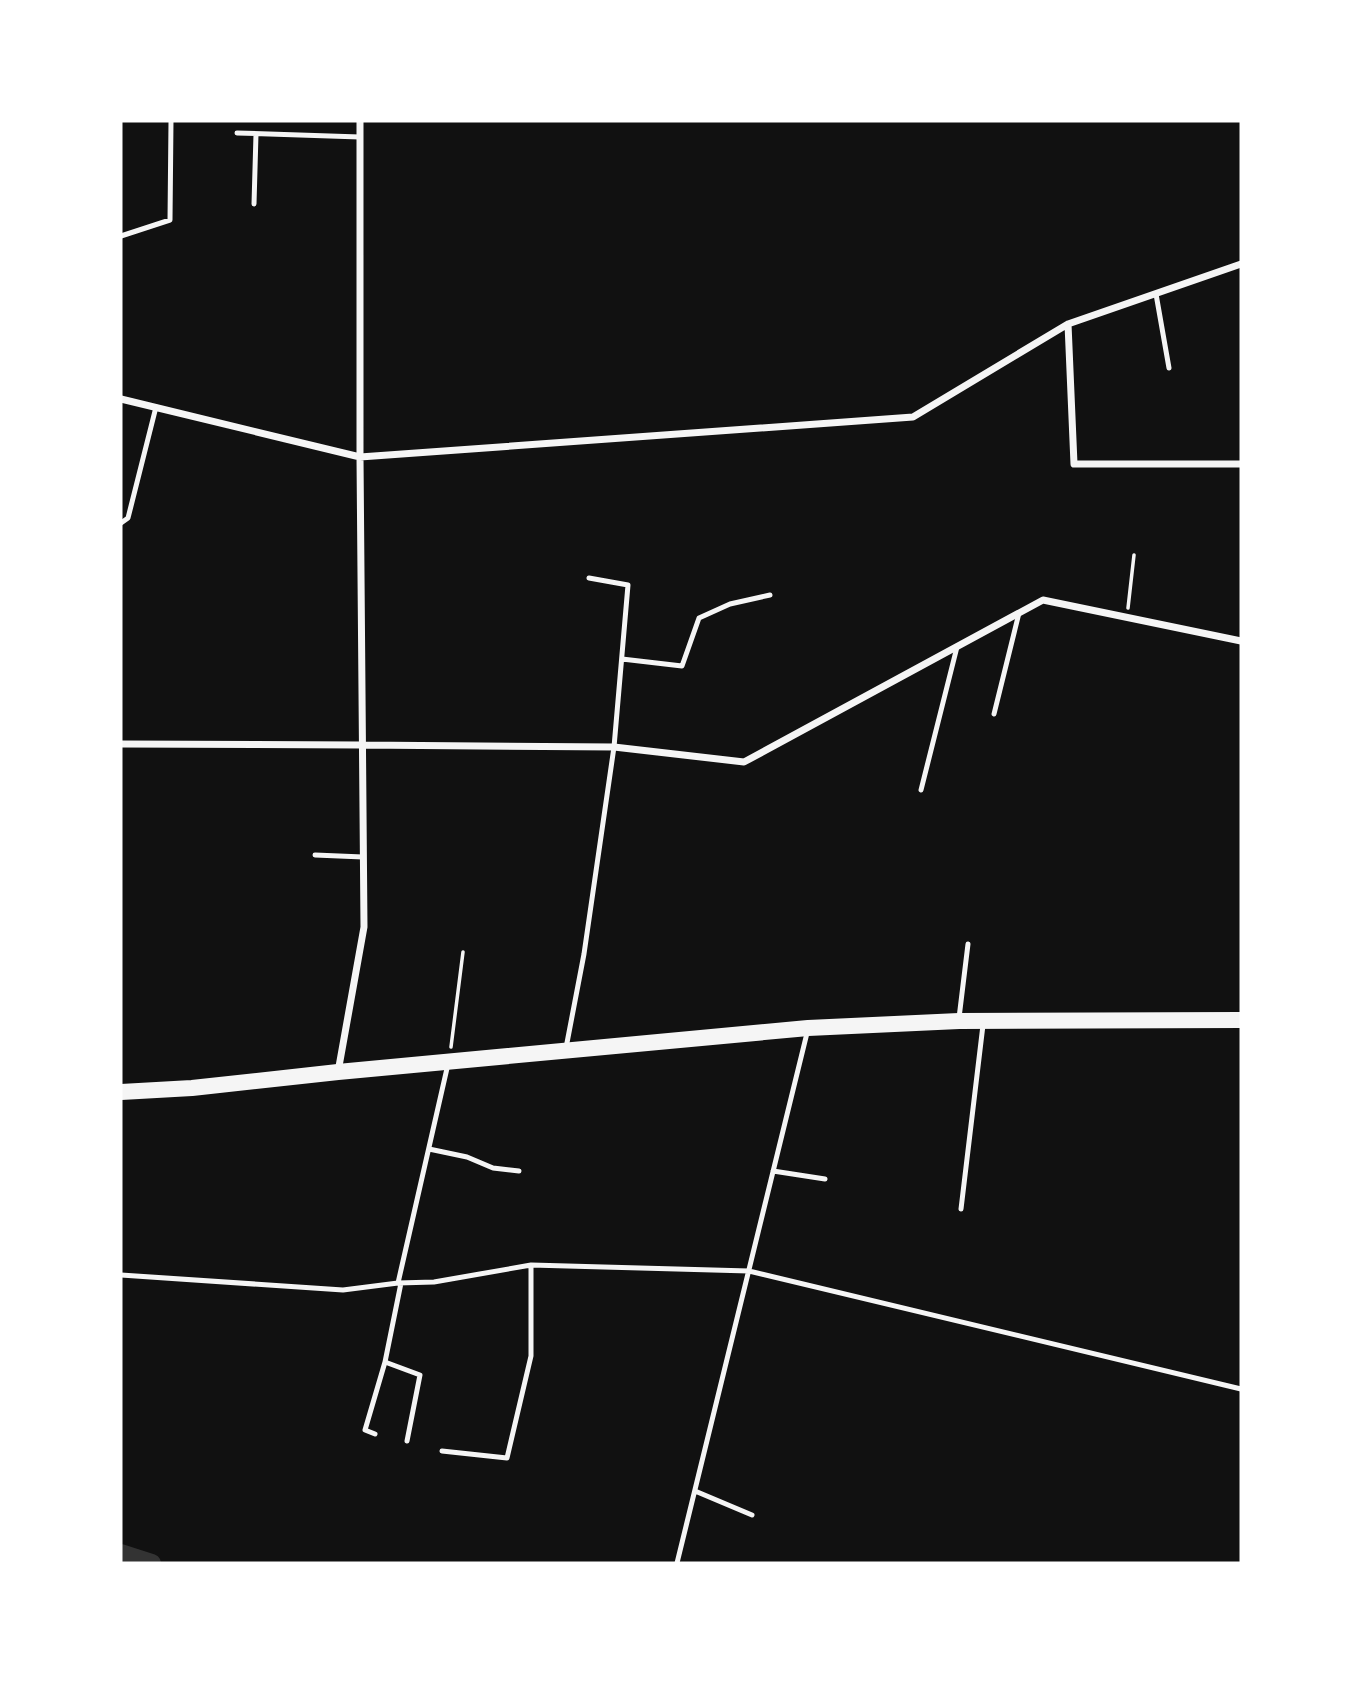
<svg xmlns="http://www.w3.org/2000/svg" width="1362" height="1684" font-family="'Asap Condensed',sans-serif">
<style>
.lines{fill:none;stroke-linecap:round;stroke-linejoin:round}
.canal{stroke:#333;stroke-width:18}
.path{stroke:#f5f5f5;stroke-width:3.5}
.service{stroke:#f5f5f5;stroke-width:5}
.minor{stroke:#f5f5f5;stroke-width:7}
.primary{stroke:#f5f5f5;stroke-width:16}
</style>
<rect width="100%" height="100%" fill="#111"/>
<g class="lines">
<path class="canal" d="M121 1553 152 1563"/>
<path class="path" d="M1128 608 1134 555
M451 1047 463 952"/>
<path class="service" d="M237 133 360 137
M254 204 256 134
M121 236 170 220 171 121
M1156 294 1169 368
M121 523 128 518 156 407
M622 659 682 666 699 618 730 604 770 595
M994 714 1019 613
M921 790 957 647
M315 855 363 857
M959 1018 968 944
M566 1048 584 954 614 747 628 585 589 578
M429 1149 467 1157 493 1168 519 1171
M773 1171 825 1179
M961 1209 983 1025
M121 1275 343 1290 398 1283 434 1282 531 1265 749 1271 1241 1389
M398 1283 448 1064
M385 1362 420 1375 407 1441
M375 1434 365 1430 385 1362 401 1283
M442 1451 507 1458 531 1356V1265
M695 1491 752 1515
M677 1563 808 1029"/>
<path class="minor" d="M1068 324 1074 464H1241
M121 399 360 457 913 417 1068 324 1241 264
M121 744 361 745 614 747 744 762 1043 600 1241 641
M338 1072 364 927 360 457V121"/>
<path class="primary" d="M121 1092 192 1088 338 1072 808 1028 959 1021 1241 1020"/>
</g>
<rect width="1362" height="1684" fill="none" stroke="#ffffff" stroke-width="245"/>
</svg>
